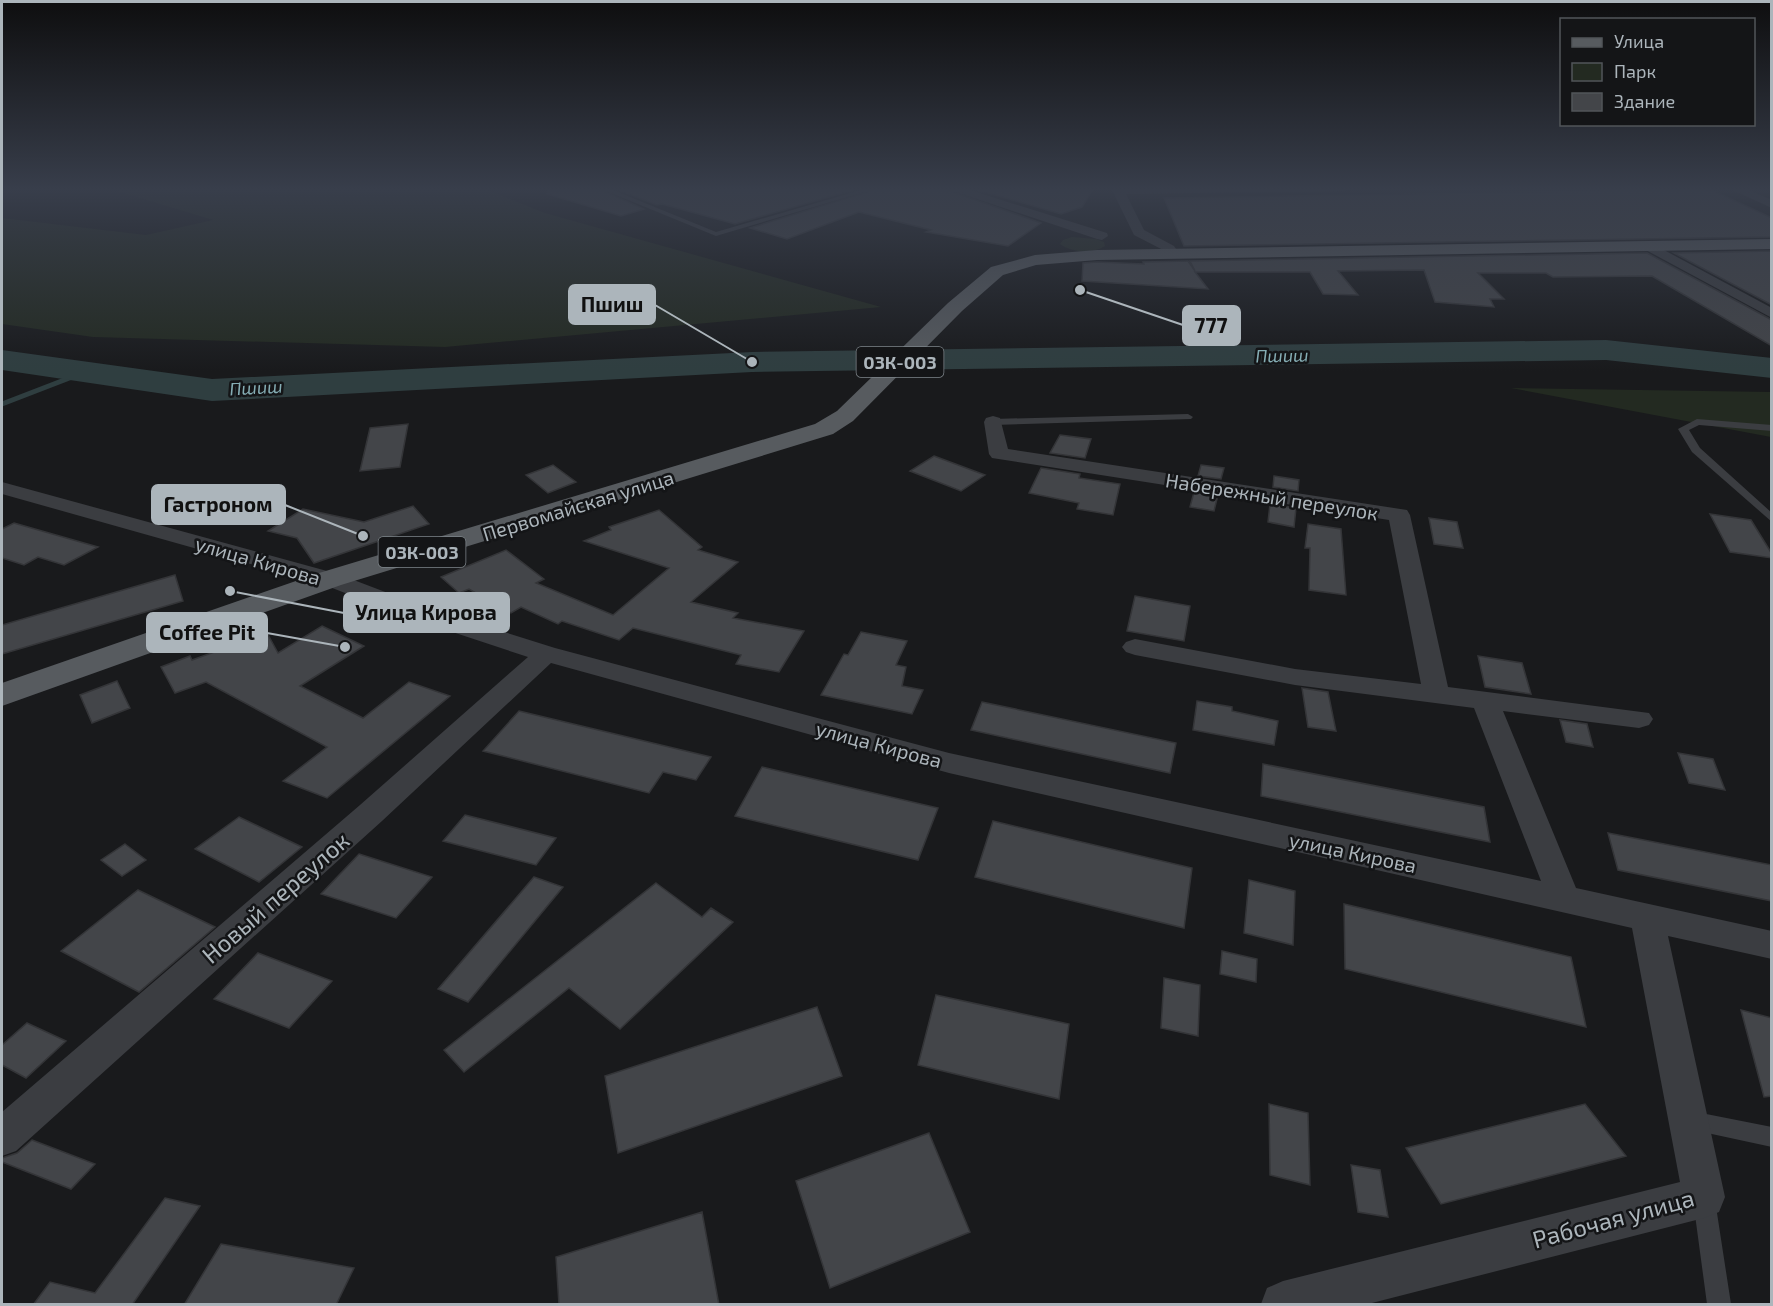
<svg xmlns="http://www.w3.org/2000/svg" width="1773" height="1306" font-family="'Exo 2',sans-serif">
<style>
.green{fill:#232a21}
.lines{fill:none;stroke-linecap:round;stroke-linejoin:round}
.stream{stroke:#2f3e40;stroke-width:5}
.river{fill:#2f3e40;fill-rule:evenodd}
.building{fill:#434549;stroke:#343538;stroke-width:1.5}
.service{fill:#3b3d41;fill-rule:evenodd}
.minor{fill:#3b3d41;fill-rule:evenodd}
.primary{fill:#575b5f;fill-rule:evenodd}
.labels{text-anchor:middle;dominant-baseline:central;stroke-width:5;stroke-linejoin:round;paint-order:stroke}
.far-water-label{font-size:18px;font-style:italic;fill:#85adb4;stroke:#141517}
.shield{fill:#141517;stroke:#7e858a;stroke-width:1.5}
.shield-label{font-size:18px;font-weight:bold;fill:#acb5bb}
.street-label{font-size:20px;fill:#acb5bb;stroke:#141517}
.near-street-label{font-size:24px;fill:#acb5bb;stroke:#141517}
.leader{fill:none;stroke:#acb5bb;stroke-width:2}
.callout-dot{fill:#acb5bb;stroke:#141517;stroke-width:2}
.callout{fill:#acb5bb;stroke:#acb5bb;stroke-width:2}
.callout-label{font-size:21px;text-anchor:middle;font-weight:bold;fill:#111}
</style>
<rect width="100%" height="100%" fill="#191a1c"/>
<path class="green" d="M107 188H482L545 213 881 307 445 347 93 337 2 324V218L146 235 213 220Z
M1072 237 1096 239 1104 242 1105 246C1093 254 1072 253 1060 244L1063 240Z
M1511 388 1771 392V437Z"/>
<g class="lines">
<path class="stream" d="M2 404 85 372"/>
<path class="river" d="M1606 340 1772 358V378L1606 360 752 372 212 401 2 370V350L212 379 752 352Z"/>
</g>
<path class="building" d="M548 188H597L644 209 621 216 547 194Z
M614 188H860L735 224 662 204 657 205Z
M880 188H942L1041 223 1008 246 926 232 931 230 859 212 787 239 750 228Z
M971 188H1094L1082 207 1061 214Z
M1600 190 1714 191 1772 218V237L1184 246 1164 198 1602 191Z
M1772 251V305L1674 253Z
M1647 253 1772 320V346L1652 276 1553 277 1546 273H1478L1504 299H1490L1494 307 1435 302 1424 270 1338 271 1358 295 1323 294 1310 272H1195L1208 289 1082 281 1083 263 1097 262 1144 264 1143 262 1188 261 1195 271 1190 261Z
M408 424 400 467 360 471 370 428Z
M1060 435 1091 439 1085 458 1050 453Z
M934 456 985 475 961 491 910 471Z
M553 465 576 482 548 493 526 475Z
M1201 465 1224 468 1221 479 1198 476Z
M1041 468 1080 474 1079 478 1120 484 1113 515 1077 509 1079 503 1029 493Z
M1274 476 1299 480 1298 491 1273 487Z
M1194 492 1218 495 1214 511 1190 507Z
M1270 504 1296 508 1294 527 1268 522Z
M413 506 429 524 314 563 297 538 268 531 303 509 364 522Z
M659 510 702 547 698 550 738 562 691 602 738 613 733 618 804 631 779 672 736 664 741 655 633 628 619 640 562 621 558 624 521 607 511 613 469 589 459 593 441 577 506 550 544 579 536 583 613 615 669 568 584 541 611 530 609 527Z
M1710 514 1751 520 1772 554V558L1730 552Z
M1429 518 1457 522 1463 548 1434 544Z
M14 523 98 547 64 565 38 557 24 565 2 558V529Z
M1308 524 1341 529 1346 595 1309 590 1310 548H1305Z
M175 575 183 601 2 654V625Z
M1135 596 1190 606 1184 641 1127 631Z
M322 626 364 646 300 686 363 718 409 682 450 696 327 798 283 781 327 747 206 682 175 693 161 667 190 656 192 660 267 633 278 653Z
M861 632 907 641 896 665 906 667 902 686 923 690 912 714 821 695 844 654 848 655Z
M1478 656 1522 663 1531 694 1485 687Z
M117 681 130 708 92 723 80 695Z
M1302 688 1328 692 1336 731 1308 727Z
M1197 701 1232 707V711L1278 721 1274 745 1193 730Z
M982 702 1176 743 1170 773 971 730Z
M519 711 711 757 696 780 663 772 649 793 483 751Z
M1560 720 1587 724 1593 747 1566 742Z
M1678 753 1713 759 1725 790 1689 783Z
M1263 764 1484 807 1490 842 1261 796Z
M762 767 938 808 918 860 735 816Z
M465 815 556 838 536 865 443 841Z
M239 817 302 847 259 882 195 849Z
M993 821 1192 868 1184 928 975 877Z
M1608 833 1772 865V901L1618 870Z
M125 844 146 860 122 876 101 860Z
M359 854 432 877 396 918 321 894Z
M534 877 563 887 468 1002 438 989Z
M1249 880 1295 891 1293 945 1244 933Z
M656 883 702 917 711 908 733 922 620 1029 569 988 464 1072 444 1050Z
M138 890 215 927 139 992 61 951Z
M1344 904 1571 957 1586 1027 1345 969Z
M1222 951 1257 959 1256 982 1220 974Z
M258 953 332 981 289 1028 214 999Z
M1164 978 1200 985 1198 1036 1161 1028Z
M936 995 1069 1024 1059 1099 918 1065Z
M817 1007 842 1076 618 1153 605 1076Z
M1741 1010 1772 1018V1096L1764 1097Z
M27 1023 66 1041 26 1078 2 1065V1045Z
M1269 1104 1308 1113 1310 1185 1270 1175Z
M1585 1104 1626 1156 1441 1204 1406 1148Z
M929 1133 970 1232 830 1288 796 1181Z
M32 1140 95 1164 71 1189 2 1162V1158L17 1153Z
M1351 1165 1380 1170 1388 1217 1358 1212Z
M165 1198 200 1206 132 1305H33L50 1282 95 1293Z
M702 1212 719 1305H559L556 1257Z
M221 1244 354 1268 336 1305H184Z"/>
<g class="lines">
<path class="service" d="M599 188H608L716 232 868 188H878L716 236Z
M1188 414 1193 417 1191 419 993 425 988 422 993 419Z
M1697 419 1772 425V431L1699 425 1689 430 1700 448 1772 513V522L1692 452 1678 429Z
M1691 1111 1772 1127V1147L1684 1128 1681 1121 1684 1114Z
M1704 1189 1712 1192 1715 1200 1731 1304H1707L1693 1200 1696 1192Z"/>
<path class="minor" d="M944 188H963L1107 233 1108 236 1102 240 1097 239Z
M1111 188H1350L1344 191 1126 194 1144 230 1174 246 1176 249 1169 253 1134 235Z
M1728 188H1744L1772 200V208Z
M1649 242 1772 308V318L1644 249 1642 246 1644 243Z
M993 416 1000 418 1008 449 1407 510 1410 515 1448 687 1649 713 1653 719 1649 725 1639 728 1503 711 1576 888 1772 931V959L1668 936 1725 1197 1719 1212 1704 1218 1368 1304H1261L1267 1288 1283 1281 1680 1182 1632 928 949 773 551 663 382 821 16 1151 2 1156V1112L360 805 528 657 404 616 322 584 2 494V482L338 574 422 606 555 648 949 753 1541 881 1474 708 1295 685 1135 655 1126 652 1122 647 1126 642 1135 639 1295 669 1421 684 1389 520 992 458 989 454 984 422 986 418Z"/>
<path class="primary" d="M1772 239V249L1097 260 1036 265 1003 275 962 311 853 421 833 434 341 585 2 706V683L319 573 815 424 837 411 948 303 991 267 1035 255 1097 250Z"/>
</g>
<linearGradient id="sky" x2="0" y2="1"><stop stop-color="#0e0e0f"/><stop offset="0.51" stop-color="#383e4b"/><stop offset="1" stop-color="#383e4b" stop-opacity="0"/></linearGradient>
<rect width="1773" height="371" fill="url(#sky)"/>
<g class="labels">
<g class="far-water-label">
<text transform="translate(1282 355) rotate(-1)">Пшиш</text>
<text transform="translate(256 387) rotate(-3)">Пшиш</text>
</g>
<g class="shield">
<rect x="856.5" y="347" width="87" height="30" rx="4.5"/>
<rect x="378.5" y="537" width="87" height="30" rx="4.5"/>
</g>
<g class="shield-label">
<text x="900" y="362">03К-003</text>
<text x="422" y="552">03К-003</text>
</g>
<g class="street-label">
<text transform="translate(1272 496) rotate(9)">Набережный переулок</text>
<text transform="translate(578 505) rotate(-17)">Первомайская улица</text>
<text transform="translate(258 560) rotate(16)">улица Кирова</text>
<text transform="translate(879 744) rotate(15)">улица Кирова</text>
<text transform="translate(1353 852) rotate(12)">улица Кирова</text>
</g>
<g class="near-street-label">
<text transform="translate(275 897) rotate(-41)">Новый переулок</text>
<text transform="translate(1613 1218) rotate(-15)">Рабочая улица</text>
</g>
</g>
<path class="leader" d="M752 362L655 305M1080 290L1183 325M363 536L285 505M230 591L344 613M345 647L267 633"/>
<g class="callout-dot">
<circle cx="752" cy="362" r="6"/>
<circle cx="1080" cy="290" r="6"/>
<circle cx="363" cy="536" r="6"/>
<circle cx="230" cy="591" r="6"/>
<circle cx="345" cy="647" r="6"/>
</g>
<g class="callout">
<rect x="569" y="285" width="86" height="39" rx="6"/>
<rect x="1183" y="306" width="57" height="39" rx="6"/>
<rect x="152" y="485" width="133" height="39" rx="6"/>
<rect x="344" y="593" width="165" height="39" rx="6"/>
<rect x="147" y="613" width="120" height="39" rx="6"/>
</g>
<g class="callout-label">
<text x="612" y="312">Пшиш</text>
<text x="1211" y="333">777</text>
<text x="218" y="512">Гастроном</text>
<text x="426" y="620">Улица Кирова</text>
<text x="207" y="640">Coffee Pit</text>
</g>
<rect width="1773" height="1306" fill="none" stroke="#acb5bb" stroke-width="6"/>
<rect x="1560" y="18" width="195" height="108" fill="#141517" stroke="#515559" stroke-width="1.5"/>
<rect x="1572" y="38" width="30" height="9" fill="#575b5f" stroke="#515559" stroke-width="1.5"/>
<text x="1614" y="48" font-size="18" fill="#acb5bb">Улица</text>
<rect x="1572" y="63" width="30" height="18" fill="#232a21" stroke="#515559" stroke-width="1.5"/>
<text x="1614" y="78" font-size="18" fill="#acb5bb">Парк</text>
<rect x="1572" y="93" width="30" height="18" fill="#434549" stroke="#515559" stroke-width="1.5"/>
<text x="1614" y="108" font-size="18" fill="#acb5bb">Здание</text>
</svg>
